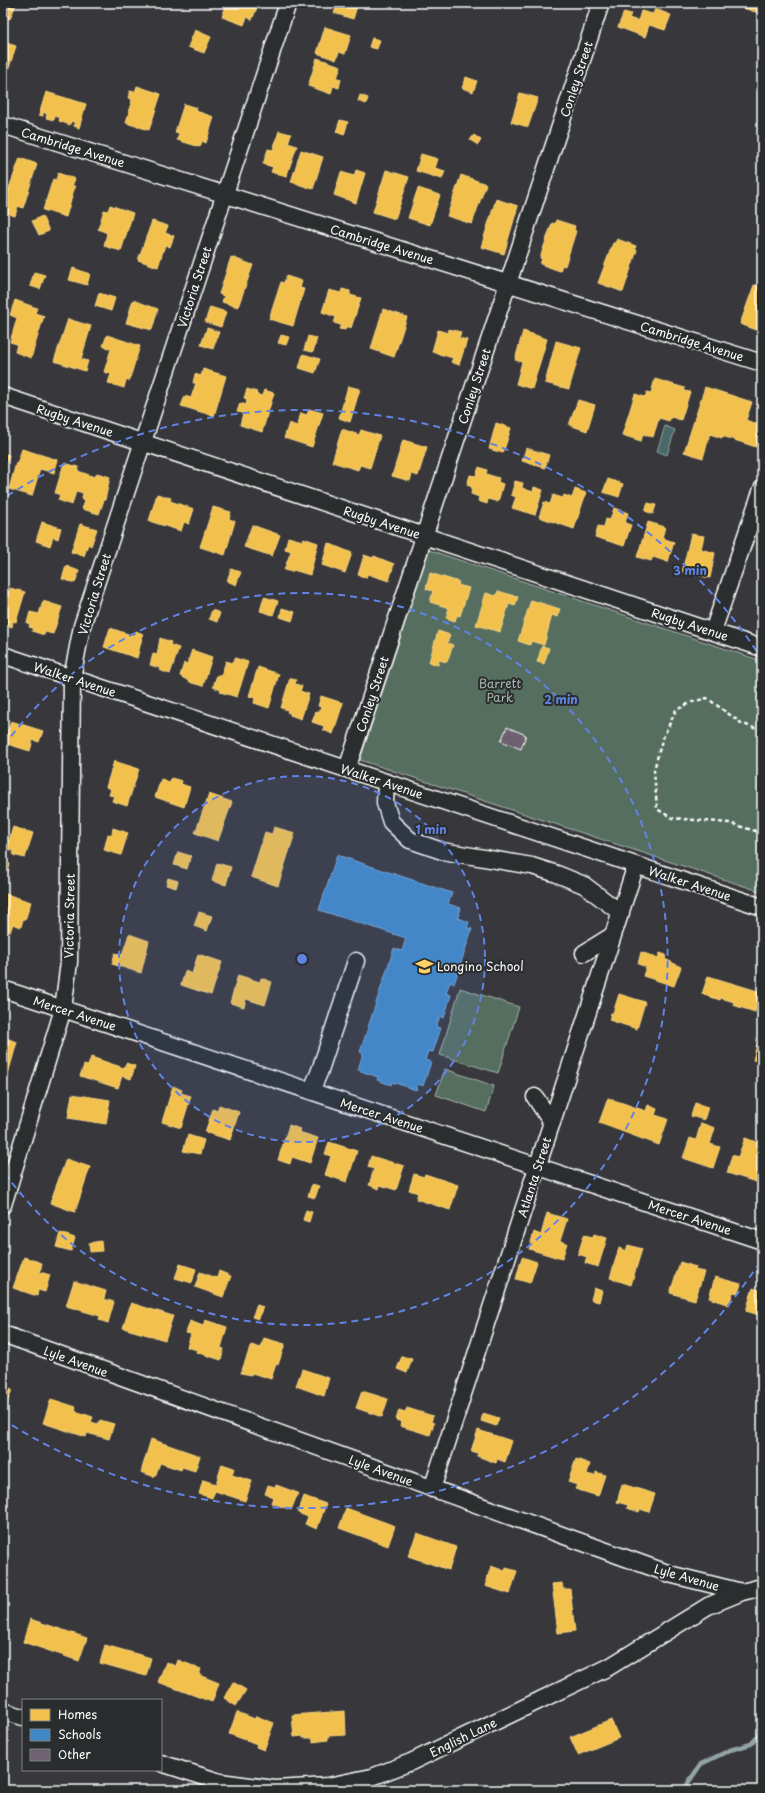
<svg xmlns="http://www.w3.org/2000/svg" width="765" height="1793" font-family="'Playpen Sans',sans-serif">
<style>
.green{fill:#546e5e;stroke:#aab6ae}
.water{fill:#49686a;stroke:#92a4a6}
.homes{fill:#f2c14e;stroke:#f6d483}
.schools{fill:#3f88c5;stroke:#79acd6}
.lines{fill:none;stroke-linecap:round;stroke-linejoin:round}
.stream{stroke:#92a4a6;stroke-width:4.5}
.building{fill:#6e6170;stroke:#fff}
.minor-casing{stroke:#fff;stroke-width:19}
.path{stroke:#fff;stroke-width:2.5;stroke-dasharray:4 3;stroke-linecap:butt}
.minor{stroke:#2a2d2e;stroke-width:16}
.ring{fill:none;stroke:#6183e4;stroke-width:2;stroke-dasharray:7 5}
.labels{text-anchor:middle;dominant-baseline:central;stroke-width:4;stroke-linejoin:round;paint-order:stroke}
.street-label{font-size:12px;fill:#fff;stroke:#2a2d2e}
.park-label{font-size:12px;fill:#aab6ae;stroke:#2a2d2e}
.poi-label{font-size:12px;fill:#fff;stroke:#2a2d2e;text-anchor:start}
.centre{fill:#6183e4;stroke:#2a2d2e;stroke-width:2}
.ring-label{font-size:12px;text-anchor:middle;font-weight:bold;fill:#6183e4;stroke:#2a2d2e;stroke-width:4;stroke-linejoin:round;paint-order:stroke}
</style>
<rect width="100%" height="100%" fill="#38373b"/>
<filter id="ink" filterUnits="userSpaceOnUse"><feTurbulence type="fractalNoise" baseFrequency=".025" numOctaves="2"/><feDisplacementMap in="SourceGraphic" scale="8" xChannelSelector="R" yChannelSelector="G"/><feConvolveMatrix kernelMatrix="1 2 1 2 8 2 1 2 1" color-interpolation-filters="sRGB"/></filter>
<g filter="url(#ink)">
<path class="green" d="M429 550 762 661V892L360 760Z
M460 988 519 1007 498 1073 440 1055Z
M445 1069 494 1086 486 1112 436 1095Z"/>
<path class="water" d="M665 426 675 430 667 455 657 451Z"/>
<path class="homes" d="M3 3 16 4 10 19 3 16Z
M227 3H253L258 5 252 20 247 17 244 25 222 17Z
M338 3H358L353 19 334 13Z
M745 3H762V14L743 8Z
M655 9 671 15 665 30 649 25 645 37 618 27 624 12 631 14 629 18 638 21 641 11 653 14Z
M325 27 351 35 345 54 339 52 336 60 317 53Z
M195 30 211 37 204 53 188 47Z
M372 38 380 40 377 49 369 47Z
M3 42 16 46 6 77 3 76Z
M317 58 341 66 337 78 341 79 339 88 333 86 331 94 308 86Z
M466 77 477 81 473 92 462 88Z
M137 86 161 94 149 130 126 123 132 99 128 98 130 91 135 92Z
M46 92 86 104 79 128 74 126 75 123 71 121 70 125 59 121 60 118 55 116 54 120 46 118 47 114 43 112V116L39 115Z
M520 93 538 98 528 127 511 122Z
M360 95 368 98 366 104 358 101Z
M184 104 197 108 196 111 214 117 206 143 202 141 200 147 177 140 179 133 175 132Z
M340 120 348 122 344 135 336 132Z
M279 131 291 134 288 143 297 146 286 177 271 172 273 167 263 164 268 149 273 150Z
M474 135 481 140 478 145 470 140Z
M301 150 323 157 313 189 291 182Z
M421 154 438 159 435 168 445 171 442 179 416 171Z
M20 158 37 164 23 208 18 206 15 216 5 213 8 203 4 202Z
M356 170 365 173 356 203 334 195 341 172 354 176Z
M386 170 409 177 395 219 373 212Z
M58 173 75 179 72 186H75L66 217 43 210 53 179 56 180Z
M461 175 486 184 472 224 447 216Z
M418 188 440 195 430 225 408 218Z
M496 199 518 206 504 254 481 247Z
M110 205 133 213 121 251 104 246 107 233 98 229 104 210 108 211Z
M42 216 49 231 39 235 32 221Z
M556 220 575 226 574 230 576 231 565 266 562 265 560 271 540 264 542 259 540 258 552 223 555 224Z
M152 221 168 226 165 233 174 236 170 247 165 245 158 267 138 260Z
M617 239 636 246 635 249 637 250 623 292 598 283 613 243H615Z
M231 257 253 265 238 307 222 302 224 296 219 294Z
M73 268 90 274 87 285 69 280Z
M34 272 45 275 40 289 30 286Z
M286 276 302 281 300 288 304 289 293 326 269 319 281 282 284 283Z
M754 285 762 287V332L740 324Z
M342 289 350 291V295L361 298 351 328 347 326 345 330 339 329 341 325 334 323 336 317 322 312 329 290 341 293Z
M99 293 115 298 111 311 95 306Z
M15 300 37 308 35 313 44 316 31 358 15 352 17 344 10 342 17 318 10 315Z
M133 300 158 309 152 330 126 323Z
M210 307 226 312 221 327 205 322Z
M383 309 407 317 394 357 371 349Z
M68 319 91 326 81 359 88 361 85 371 54 361Z
M207 328 219 332 213 349 201 345Z
M449 329 461 332 459 338 467 340 459 365 451 362 453 358 432 352 438 330 448 333Z
M523 331 547 339 532 389 516 384 522 362 515 360Z
M107 335 140 346 129 381 126 380 124 388 108 383 111 374 104 372 111 349 103 346Z
M281 335 289 337 286 345 278 343Z
M308 336 317 338 313 352 304 350Z
M556 341 581 348 569 389 545 383Z
M303 354 320 359 315 373 299 368Z
M203 369 226 376 214 416 181 406 185 396 191 398 196 383H193L195 374 201 376Z
M655 379 685 388 684 391 690 392 681 420 671 417 669 421 659 418 653 437 643 434 641 441 622 435 635 394 645 397 647 392 651 393Z
M348 386 360 389 350 422 339 418Z
M705 387 752 402 746 420 762 426V440L759 448 722 436V438L710 434 703 458 684 452Z
M247 389 257 392 256 394 262 396 264 390 274 393 262 432 240 425 243 413 237 412 240 403 246 405 247 399 244 398Z
M578 400 595 405 587 431 569 425Z
M309 409 323 413 312 447 284 438 289 423 297 426 301 413 307 415Z
M496 423 511 428 503 453 489 449Z
M342 429 359 435 361 430 380 436 370 468 360 465 358 470 332 462Z
M403 440 427 447 418 476 412 474 410 481 392 476Z
M526 448 549 455 545 468 522 461Z
M3 449H4L3 453 9 455 7 462 3 461Z
M22 449 58 460 54 473 40 469 32 496 9 489 16 463 17 464Z
M64 463 79 467 78 471 95 477 97 473 110 477 105 500H104L99 514 82 509 85 500 82 499 83 493 76 491 72 505 58 500 60 495 55 493Z
M479 467 487 470 486 474 499 478 498 482 503 484 498 502 488 499 487 504 478 501 479 497 471 494 472 487 467 485 470 475 476 476Z
M608 479 623 484 619 497 603 492Z
M515 481 523 483 522 488 533 492 534 487 543 490 535 515 512 508 516 497 511 495Z
M575 489 586 493 574 529 539 517 544 502 550 504 553 495 563 498 564 495 572 498Z
M157 494 171 498 170 501 194 509 189 524 184 522 181 531 149 521Z
M648 503 656 505 653 514 645 511Z
M213 507 231 512 229 519 235 521 225 555 200 547Z
M614 508 628 513 625 523 631 525 624 546 595 537 598 526 604 527 606 519 610 520Z
M42 522 61 528 58 539 53 537 50 546 36 541Z
M648 522 665 527 662 538 674 542 668 562 653 557 651 561 637 557Z
M80 524 97 529 91 546 88 544 84 556 71 552Z
M252 525 280 535 272 556 244 547Z
M691 534 704 536 701 549 715 553 710 578 682 572Z
M288 537 303 541V538L318 543 310 575 293 570 292 572 284 570 291 551 285 549Z
M328 543 352 553 345 573 322 565Z
M364 555 373 558 374 556 394 564 389 581 367 574 366 578 358 575Z
M66 566 79 571 75 583 62 579Z
M231 569 241 572 236 585 227 581Z
M430 573 459 582 458 585 469 588 460 616 457 615 455 621 446 618 449 608 430 602 433 591 426 589Z
M10 588 25 592 16 622 13 621 12 627 3 624V590L9 592Z
M498 591 518 597 515 606 509 604 500 632 476 625 486 593 496 596Z
M264 597 278 601 273 615 260 611Z
M531 600 560 609 557 617 552 615 544 645 531 641 530 645 518 641Z
M43 601 62 607 53 634 45 632 44 635 32 631 33 628 29 627 30 624 27 623 30 612 39 614Z
M282 608 295 612 292 621 280 617Z
M212 610 220 613 217 622 209 619Z
M110 628 128 634 134 635 136 631 143 634 137 658 104 647Z
M438 631 450 635 447 643 453 645 447 662 439 660 438 665 429 662Z
M160 638 171 642 170 645 179 648 170 674 159 670 160 668 150 665 153 654 157 655Z
M542 646 549 648 544 664 537 662Z
M192 650 212 657 203 686 192 683 180 676 184 663 187 664Z
M235 658 248 662 237 697 220 692 221 690 213 687 217 675 221 676 226 661 233 663Z
M258 667 279 674 269 708 254 703 255 698 249 696Z
M290 678 296 680 295 684 302 686 300 691 309 694 301 719 290 715V713L287 712 288 710 281 708Z
M321 696 343 703 333 734 323 730 324 726 312 722 316 711 319 713 321 707 318 706Z
M11 721 43 731 39 742 33 740 30 751 4 743Z
M114 761 139 769 127 806 112 801 114 796 109 795 111 789 106 787Z
M171 778 182 781 181 784 190 787 184 807 155 797 161 779 170 782Z
M209 794 232 802 218 841 195 833Z
M13 827 33 833 25 858 13 855 14 851 6 849Z
M274 827 295 833 278 886 251 877 265 832 272 834Z
M113 828 128 833 121 855 104 850 108 834 112 835Z
M178 852 191 856 187 869 174 865Z
M3 862 10 864 6 878 3 877Z
M217 863 231 867 226 885 212 881Z
M168 878 178 881 176 888 166 885Z
M3 893 31 902 25 920 23 919 21 927 13 924 10 932 3 929Z
M199 912 212 916 207 931 194 926Z
M129 934 149 941 141 973 112 964 115 953 122 955Z
M641 952 658 958 660 953 666 955 665 959 681 967 674 986 643 976 646 967 638 964Z
M198 954 222 962 211 995 181 985 185 971 192 974Z
M238 975 260 982 261 978 272 982 265 1005 246 999 244 1007 230 1003Z
M708 976 761 992 755 1012 733 1005 734 1002 721 998 720 1000 702 994Z
M619 994 645 1002 637 1029 609 1020 611 1013H613Z
M3 1037 17 1042 8 1074 3 1072Z
M757 1045 762 1046 761 1062 753 1060Z
M91 1057 124 1068 126 1063 135 1066 131 1079 122 1076 118 1088 80 1076 84 1065 88 1066Z
M173 1086 182 1090 181 1093 191 1096 181 1128 162 1122Z
M72 1094 110 1100 106 1124 68 1118Z
M608 1098 646 1111 648 1105 657 1109 655 1115 668 1119 659 1145 599 1123Z
M695 1103 708 1107 704 1120 691 1116Z
M219 1105 239 1112 230 1140 205 1132 213 1109 217 1111Z
M701 1123 715 1128 710 1144 720 1147 713 1168 683 1158 690 1138 696 1140Z
M289 1125 300 1129 299 1132 318 1138 310 1163 292 1157 290 1164 278 1160Z
M188 1135 204 1140 200 1154 183 1151Z
M745 1138 759 1143 758 1148 762 1149V1161L756 1182 727 1173 732 1155 738 1157Z
M329 1142 357 1151 347 1182 325 1175 331 1156 325 1154Z
M371 1156 404 1166 396 1190 380 1185 379 1189 369 1185 374 1169 368 1167Z
M66 1159 90 1167 75 1212 50 1203Z
M414 1174 424 1177 425 1174 458 1185 450 1210 416 1199 418 1193 409 1190Z
M312 1184 319 1186 315 1198 308 1196Z
M306 1210 312 1212 309 1222 303 1220Z
M547 1213 567 1219 560 1241 567 1243 562 1259 529 1249 534 1232 541 1235Z
M60 1233 75 1238 71 1251 56 1247Z
M594 1234 607 1238 598 1267 585 1263 587 1257 578 1254 584 1235 593 1237Z
M101 1241 102 1251 90 1252 89 1243Z
M628 1245 642 1249 631 1285 610 1278 619 1248 626 1251Z
M24 1257 42 1263 40 1272 50 1275 45 1292 38 1290 37 1296 13 1288Z
M522 1257 537 1262 530 1283 516 1279Z
M680 1262 696 1267 695 1270 704 1272 695 1300 670 1293Z
M180 1264 196 1269 192 1283 175 1278Z
M219 1271 231 1276 223 1297 195 1287 200 1272 217 1278Z
M715 1277 741 1284 738 1293 733 1292 729 1305 709 1298Z
M74 1281 106 1291 104 1299 114 1302 108 1323 99 1320 100 1316 66 1306Z
M594 1288 602 1291 599 1302 591 1300Z
M753 1288 762 1291V1314L760 1313 759 1315 746 1311Z
M131 1303 173 1316 165 1340 123 1328Z
M257 1305 263 1307 258 1319 252 1317Z
M205 1320 227 1327 221 1348 224 1349 221 1360 196 1352 197 1350 187 1347 191 1334 186 1333 190 1321 203 1326Z
M264 1338 285 1344 278 1365 276 1364 271 1379 252 1373 251 1375 241 1373 251 1345 261 1348Z
M402 1356 412 1359 407 1373 397 1369Z
M302 1369 329 1378 324 1396 296 1386Z
M3 1387 12 1390 5 1407 3 1406Z
M362 1391 388 1399 382 1417 356 1408Z
M51 1399 76 1407 75 1411 93 1417 91 1422 98 1424 100 1420 114 1424 109 1439 87 1433 86 1437 43 1423Z
M407 1408 433 1416 431 1422 434 1423 430 1435 400 1426 402 1422 396 1420 399 1410 405 1412Z
M483 1413 499 1418 496 1426 481 1421Z
M478 1430 512 1441 505 1462 497 1459 496 1463 477 1456 478 1453 471 1451Z
M151 1439 200 1456 195 1471 182 1467 181 1470 160 1463 155 1477 141 1472Z
M576 1459 590 1464 587 1474 595 1476 596 1472 605 1475 598 1496 575 1489 577 1485 568 1482Z
M222 1464 234 1468 232 1475 252 1481 245 1501 215 1491 212 1498 199 1494 203 1480 216 1484Z
M622 1484 655 1494 649 1512 640 1509 639 1512 627 1508 628 1505 617 1502Z
M268 1485 275 1487 276 1485 298 1493 291 1510 271 1503 273 1497 265 1494Z
M304 1496 326 1504 317 1529 305 1524 308 1517 298 1513Z
M346 1508 395 1526 388 1546 339 1528Z
M417 1533 456 1547 449 1570 408 1556Z
M491 1566 505 1571 506 1568 517 1571 510 1594 485 1586Z
M562 1583 563 1589H570L575 1631 558 1633 552 1584Z
M30 1619 87 1638 79 1661 23 1642Z
M105 1645 151 1658 146 1676 100 1663Z
M178 1660 201 1669 199 1675 219 1683 212 1702 158 1682 166 1662 176 1666Z
M233 1682 246 1690 236 1706 224 1698Z
M345 1711 346 1735 328 1736V1740L313 1742V1738H303V1736L294 1737 292 1715Z
M237 1712 255 1719 256 1716 274 1723 264 1750 256 1747 257 1744 229 1734Z
M611 1720 619 1738 578 1755 570 1737Z"/>
<path class="schools" d="M337 855 452 893 448 904 461 908 458 918 469 922 467 928 472 929 454 984 450 982 446 993 451 995 444 1018 440 1016 436 1027 441 1028 433 1052 428 1051 425 1060 431 1062 423 1086 418 1084 416 1090 392 1082 391 1085 377 1080 378 1077 358 1070 363 1053 360 1052 394 948 402 951 406 938 319 910Z"/>
<g class="lines">
<path class="stream" d="M686 1790 688 1783 701 1764 730 1750 751 1744 762 1732"/>
</g>
<path class="building" d="M507 727 526 735 521 749 501 741Z"/>
<g class="lines">
<defs>
<path id="minor" d="M3 125 762 363
M3 396 762 648
M713 631 762 489
M3 655 762 907
M347 769 601 3
M386 782 385 803 391 822 410 840 442 851 532 866 557 874 584 885 621 913
M584 953 613 935
M3 989 762 1241
M311 1091 319 1073 356 961
M535 1097 552 1123
M3 1205 63 1009 69 962 72 678 82 626 288 3
M3 1334 673 1575 742 1592 762 1587
M432 1489 636 865
M3 1711 23 1717
M161 1763 220 1782 275 1789 328 1786 372 1777 411 1762 609 1667 708 1606 742 1592"/>
</defs>
<use href="#minor" class="minor-casing"/>
<path class="path" d="M762 731 741 723 707 698 692 702 676 710 662 740 654 770 657 809 672 818 729 823 762 833"/>
<use href="#minor" class="minor"/>
</g>
</g>
<circle cx="302" cy="959" r="183" fill="#6183e4" fill-opacity=".12"/>
<g class="ring">
<circle cx="302" cy="959" r="183"/>
<path d="M4 746A366 366 0 1 1 4 1172"/>
<path d="M760 1262A549 549 0 0 1 7 1422M7 496A549 549 0 0 1 760 656"/>
</g>
<defs>
<symbol id="school-bare" viewBox="-9 -9 18 18"><path d="M0-5L7-2L0 1L-7-2ZM-4 1L0 2.5L4 1V4Q0 6-4 4Z" fill="#ffd166" stroke="#2a2d2e" stroke-width="2.5" paint-order="stroke"/></symbol>
</defs>
<g fill-rule="evenodd">
<use href="#school-bare" x="412" y="954" width="25" height="25"/>
</g>
<g class="labels">
<g class="street-label">
<text transform="translate(576 79) rotate(-72)">Conley Street</text>
<text transform="translate(73 147) rotate(17)">Cambridge Avenue</text>
<text transform="translate(382 244) rotate(17)">Cambridge Avenue</text>
<text transform="translate(194 287) rotate(-72)">Victoria Street</text>
<text transform="translate(692 341) rotate(17)">Cambridge Avenue</text>
<text transform="translate(474 386) rotate(-72)">Conley Street</text>
<text transform="translate(75 420) rotate(18)">Rugby Avenue</text>
<text transform="translate(382 522) rotate(18)">Rugby Avenue</text>
<text transform="translate(94 594) rotate(-73)">Victoria Street</text>
<text transform="translate(690 624) rotate(18)">Rugby Avenue</text>
<text transform="translate(75 679) rotate(18)">Walker Avenue</text>
<text transform="translate(372 694) rotate(-72)">Conley Street</text>
<text transform="translate(382 781) rotate(18)">Walker Avenue</text>
<text transform="translate(690 883) rotate(18)">Walker Avenue</text>
<text transform="translate(69 916) rotate(-89)">Victoria Street</text>
<text transform="translate(75 1013) rotate(18)">Mercer Avenue</text>
<text transform="translate(382 1115) rotate(18)">Mercer Avenue</text>
<text transform="translate(534 1177) rotate(-72)">Atlanta Street</text>
<text transform="translate(690 1217) rotate(18)">Mercer Avenue</text>
<text transform="translate(76 1361) rotate(20)">Lyle Avenue</text>
<text transform="translate(381 1470) rotate(20)">Lyle Avenue</text>
<text transform="translate(687 1577) rotate(16)">Lyle Avenue</text>
<text transform="translate(463 1737) rotate(-26)">English Lane</text>
</g>
<g class="park-label">
<text x="500" y="683">Barrett<tspan x="500" dy="14">Park</tspan></text>
</g>
<g class="poi-label">
<text x="437" y="966">Longino School</text>
</g>
</g>
<circle cx="302" cy="959" r="6" class="centre"/>
<g class="ring-label">
<text x="690" y="575">3 min</text>
<text x="561" y="704">2 min</text>
<text x="431" y="834">1 min</text>
</g>
<rect width="765" height="1793" fill="none" stroke="#2a2d2e" stroke-width="16"/>
<rect x="8" y="8" width="749" height="1777" fill="none" stroke="#fff" stroke-width="1.5" filter="url(#ink)"/>
<rect x="22" y="1699" width="140" height="72" fill="#2a2d2e" stroke="#7f8182"/>
<rect x="30" y="1709" width="20" height="12" fill="#f2c14e" stroke="#7f8182"/>
<text x="58" y="1719" font-size="12" fill="#ffffff">Homes</text>
<rect x="30" y="1729" width="20" height="12" fill="#3f88c5" stroke="#7f8182"/>
<text x="58" y="1739" font-size="12" fill="#ffffff">Schools</text>
<rect x="30" y="1749" width="20" height="12" fill="#6e6170" stroke="#7f8182"/>
<text x="58" y="1759" font-size="12" fill="#ffffff">Other</text>
</svg>
